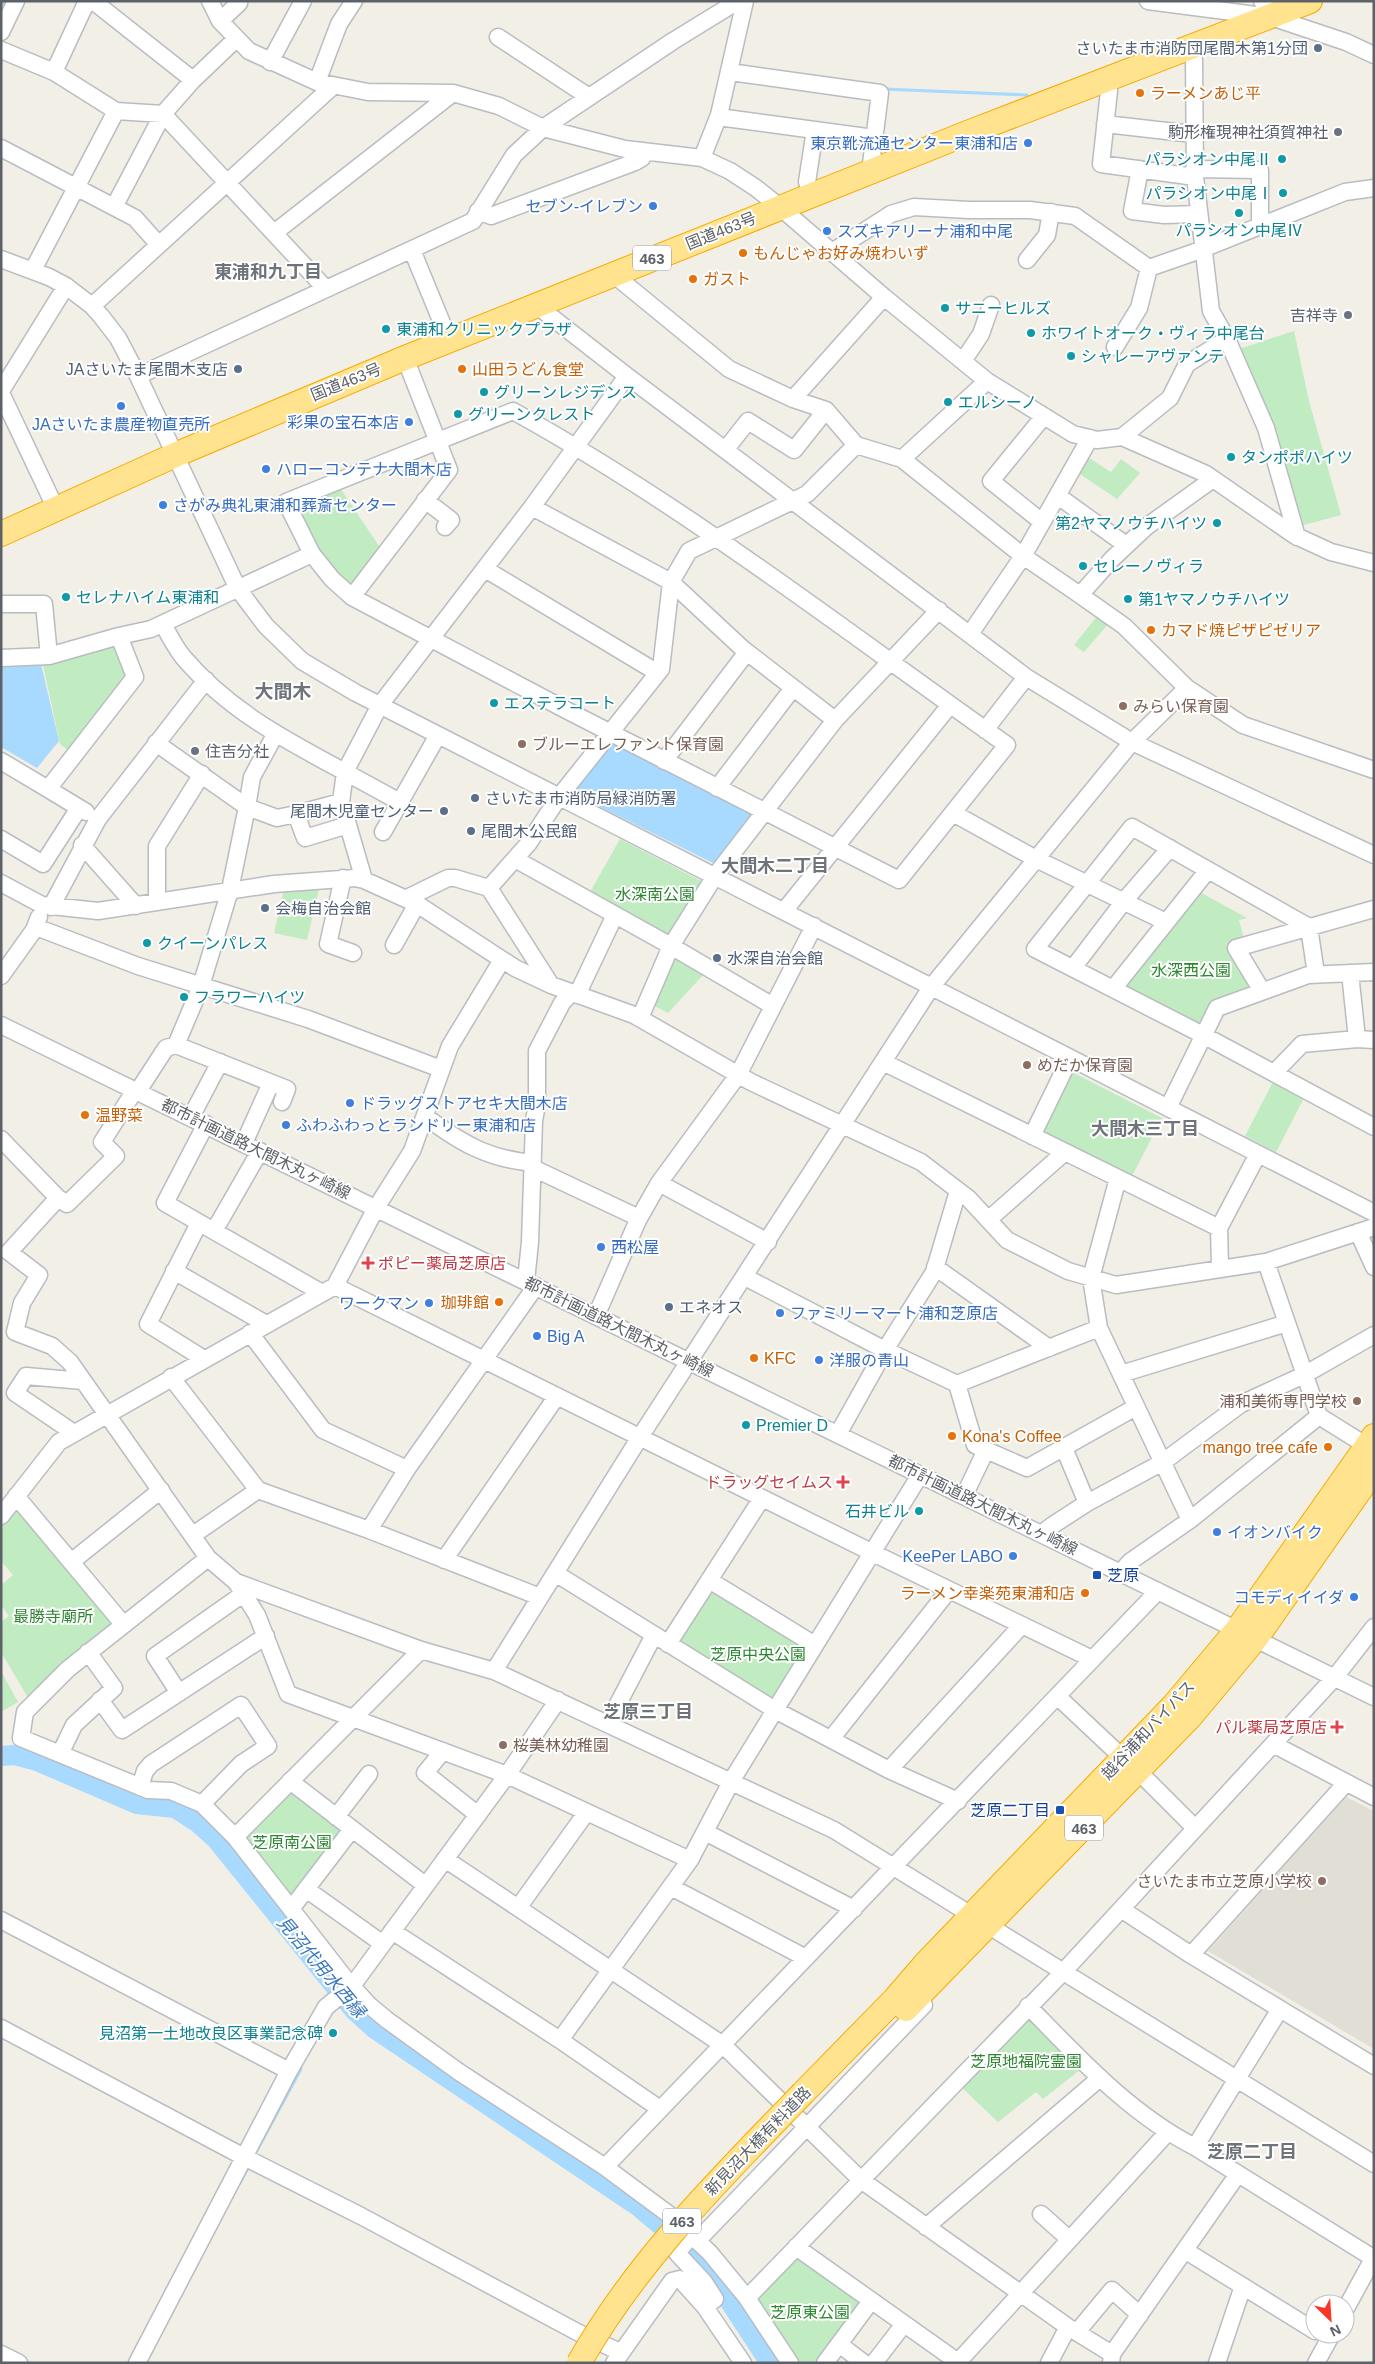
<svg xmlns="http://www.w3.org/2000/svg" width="1375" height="2364" font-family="Arial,'Noto Sans JP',sans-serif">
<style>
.education{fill:#e1ded5}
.green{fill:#c1ebc1}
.water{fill:#a8d9ff}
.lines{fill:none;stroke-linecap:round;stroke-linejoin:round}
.stream{stroke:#a8d9ff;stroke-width:3}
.river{stroke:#a8d9ff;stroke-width:20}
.minor-tunnel{stroke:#ccccc6;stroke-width:16;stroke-dasharray:16 8;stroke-linecap:butt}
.minor-casing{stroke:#b9bcc1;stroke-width:19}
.highway-casing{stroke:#f7ab00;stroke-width:26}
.minor{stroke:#fff;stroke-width:16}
.highway{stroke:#ffe38f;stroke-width:24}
.highway-bridge-casing{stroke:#f7ab00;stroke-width:26;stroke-linecap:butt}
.highway-bridge{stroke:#ffe38f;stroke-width:24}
.service-dot{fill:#5c6f8a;stroke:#fff;stroke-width:2}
.food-dot{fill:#e8710a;stroke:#fff;stroke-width:2}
.worship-dot{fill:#6b7280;stroke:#fff;stroke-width:2}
.shop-dot{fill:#3f7fe0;stroke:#fff;stroke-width:2}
.culture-dot{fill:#0f9aa8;stroke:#fff;stroke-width:2}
.education-dot{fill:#8d6e63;stroke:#fff;stroke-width:2}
.health-dot{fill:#e0444e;stroke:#fff;stroke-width:2}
.transit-dot{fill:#1a4fb4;stroke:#fff;stroke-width:2}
.labels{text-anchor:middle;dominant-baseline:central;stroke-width:4;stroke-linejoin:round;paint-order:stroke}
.shield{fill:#fff;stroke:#8e9195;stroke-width:1}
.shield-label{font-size:15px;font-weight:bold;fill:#5d6268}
.service-label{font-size:16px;fill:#4e5e75;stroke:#fff;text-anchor:start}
.food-label{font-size:16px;fill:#c56008;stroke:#fff;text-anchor:start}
.worship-label{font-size:16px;fill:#5b616d;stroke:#fff;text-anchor:end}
.shop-label{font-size:16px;fill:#366cbe;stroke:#fff;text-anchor:start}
.culture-label{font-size:16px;fill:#0d838f;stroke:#fff;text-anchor:start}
.street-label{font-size:16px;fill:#5d6268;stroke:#fff}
.education-label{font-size:16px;fill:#785e54;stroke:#fff;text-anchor:start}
.park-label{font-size:16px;fill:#2d8731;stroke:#fff}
.health-label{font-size:16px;fill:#be3a42;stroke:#fff;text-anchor:end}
.transit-label{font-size:16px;fill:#164399;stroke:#fff;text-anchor:start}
.neighbourhood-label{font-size:18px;font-weight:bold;fill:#6e747a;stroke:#fff}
.water-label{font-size:18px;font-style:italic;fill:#3a78bd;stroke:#fff}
.quarter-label{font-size:19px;font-weight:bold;fill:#6e747a;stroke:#fff}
</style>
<rect width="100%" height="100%" fill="#f1efe6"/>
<path class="education" d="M1346 1797 1374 1811V2049L1208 1951Z"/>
<path class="green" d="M1294 331 1309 401 1341 515 1300 526 1236 350Z
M1086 456 1111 472 1121 459 1140 473 1117 499 1077 472Z
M340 488 381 549 353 586 349 587 326 564 295 509 297 504Z
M1098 615 1110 622 1084 652 1074 645Z
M113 647 117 648 128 674 69 751 60 744 43 665Z
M620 839 703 882 671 939 589 894Z
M320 885 307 940 274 933 284 889Z
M1198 891 1247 918 1239 920 1244 939 1226 945 1255 990 1196 1027 1124 989 1123 984Z
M676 956 705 973 668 1013 653 1005 672 957Z
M1068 1070 1162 1118 1130 1180 1038 1133Z
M1274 1080 1305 1096 1276 1152 1245 1136Z
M17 1505 115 1622 27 1696 1 1652V1622L9 1616 1 1605V1585L13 1575 1 1561V1526Z
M709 1589 807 1647 776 1699 770 1701 677 1641Z
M1 1671 18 1702 1 1712Z
M295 1790 345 1830 294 1902 244 1842 245 1836 287 1791Z
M1028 2016 1081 2069 1043 2099 1036 2092 998 2122 958 2084Z
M796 2256 865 2304 821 2363H795L756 2298Z"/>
<path class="water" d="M41 664 59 741 37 768 1 747V666Z
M611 738 754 814 715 864 570 792Z"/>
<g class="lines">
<path class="stream" d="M883 89 1027 95
M254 2156 301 2069 297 2067
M240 2183 250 2164"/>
<path class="river" d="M1 1756 15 1755 37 1761 137 1804 175 1808 197 1822 216 1839 354 2010 375 2029 639 2207 663 2227
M690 2252 719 2285 770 2363"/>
<path class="minor-tunnel" d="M1 6 3 1"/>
<defs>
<path id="minor" d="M93 1 193 80
M210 1 220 21 249 51 317 82 368 92 453 93 499 106 543 128 625 149 702 158 730 171 756 188 781 208 884 297 987 381 1073 434 1097 440 1122 437 1170 398 1187 364 1227 339
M1148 1 1271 17 1346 42 1374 55
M1262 1 1282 13
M220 21 239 3 238 1
M1 32 16 1
M498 37 589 97
M1 50 54 72 116 111 163 114 326 289
M1194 59 1195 177 1211 311 1227 339 1266 428 1297 537
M270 62 303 1
M54 72 87 1
M730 72 880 93 870 172
M1107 79 1109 91 1101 164 1195 177
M317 82 339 24 354 1
M718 117 874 138
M1105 124 1193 134
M1 148 135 218 159 245
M702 158 719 115 745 1
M1140 169 1132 211 1164 215 1199 214
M1194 169 1260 170V226
M812 195 807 182 815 130
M114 207 163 114 193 80 236 39
M478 211 491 216 635 162 642 158 644 152
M274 233 453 93
M412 250 449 340
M832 252 891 214 914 207 969 210H1030L1075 216 1149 268 1195 252 1345 192 1374 188
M1 259 49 277 66 286 92 306 101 316 118 338 138 376 238 589 266 626 302 661 356 693 1374 1213
M1027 260 1047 235 1051 212
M33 270 116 111
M613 274 729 369 793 399 826 410 856 445 902 459 1023 556 1080 595
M536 305 627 376 1026 677 1132 742 1374 855
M92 306 333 86
M1115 347 1139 308 1149 268
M963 361 981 334 991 305
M138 376 473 221 514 155 543 128 673 41 738 1
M1 391 66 286
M1 393 56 509
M793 399 884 297
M1122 437 1206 474 1294 535 1331 552 1374 563
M726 449 748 421 794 450 826 410
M902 459 987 381
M1213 479 1146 527 1112 559 1080 595 1124 626 1187 688 1243 725 1374 770
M1058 496 1126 545
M425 500 451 520 445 527
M532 507 671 582 743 649 835 720
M1042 522 991 481 1044 416
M485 569 658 673
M352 597 449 470 405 358
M1 604H44L49 656
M163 624C169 635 175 647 183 657 228 710 285 740 345 772L380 705 532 507 627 376
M970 634 1023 556 1090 438
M1 658 49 656 119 636
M985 730 1026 677
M156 743 247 807 252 777 275 735
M1 761 48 789 135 677 119 636 151 629 312 554 332 579 352 597 568 711 899 880 1007 745C845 631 687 507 513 411L286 502 312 554
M664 761 747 652
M717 788 793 688
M48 789 86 812
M953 813 1036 859 1166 922
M296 814 341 802
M348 825 341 802 345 772 400 802
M383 832 438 735
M1 839 43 864 79 808
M82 845 136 906
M515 859 671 946 773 1006
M343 878 328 944 353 953
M1 883 42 905 98 911 274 884 355 878 364 880 417 904 515 968 551 985 634 1015 751 1082 921 1162 968 1198 1007 1240 1068 1271 1116 1285 1266 1262 1374 1227
M489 888 528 844 559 797 661 669 671 582 689 551 807 494 856 445
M407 898 448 878H455L489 888 551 985
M157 902V846L202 774
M51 907 98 819 206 680
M784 911 950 705
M36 927 138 966 308 1019 441 1069
M394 945 417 904
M1073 968 1124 901 1170 848
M1350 973 1357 1039
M1316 974 1309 927 1132 827 1035 949 1203 1035 1374 1127
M1 976 34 930 39 917
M1113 989 1208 870
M1262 991 1236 948 1374 909
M577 995 615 915
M640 1018 671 946 715 876 835 720 939 610
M1 1025 1374 1697
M176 1045 201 986 230 890 247 807 277 818 296 814 305 838 348 825 364 880
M883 1062 1219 1228
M1274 1073 1302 1044 1357 1039 1374 1040
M138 1091 166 1048 176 1045 287 1089 282 1102
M1168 1108 1217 1008 1308 975 1374 972
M191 1117 220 1062
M426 1117C461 1143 488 1159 533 1163
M206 1124 165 1203 322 1293
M1032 1136 1070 1058
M1 1139 58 1198 67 1204 116 1156 102 1142 135 1090
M244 1143 271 1083
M533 1168 639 1218
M1118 1178 1091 1278 1099 1328 1190 1520
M659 1183 768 1242
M58 1198 9 1252 39 1275 22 1303 15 1332 52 1346 70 1362 208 1558 236 1582 257 1615 288 1694 507 1775 690 1860
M988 1220 1065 1152
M199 1223 148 1324 204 1359
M214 1231 260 1151
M1358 1232 1374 1267
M1266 1262 1319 1416
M935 1267 1049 1348
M1220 1268 1219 1228 1258 1154
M174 1271 266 1324
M745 1277 885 1350 957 1384
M526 1281 530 1242 534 1121 537 1104V1051L562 1003 571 993
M335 1286 873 1553 1092 1659
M596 1316 638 1220 659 1183 738 1075 814 926
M250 1333 323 1430 407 1469
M1121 1374 1287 1323
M171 1377 258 1490 369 1530 540 1597
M74 1433 15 1393 26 1376 83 1381
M838 1434 885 1350 934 1272 958 1191
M1064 1448 1087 1503
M986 1450 1027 1468 1136 1407
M16 1496 123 1624
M964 1496 986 1450 975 1445 957 1384 1099 1328
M1 1516 59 1442 335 1286 376 1208 412 1151 450 1046 502 960
M369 1530 407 1469 536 1286
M1041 1534 1053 1525 1087 1503 1163 1462 1241 1404 1304 1375 1374 1335
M193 1535 258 1490
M208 1558 68 1669 25 1712 21 1738 148 1790 171 1791 202 1804 235 1837 348 1982 369 2005 387 2020 459 2072 605 2167 671 2216 710 2253 747 2298 790 2363
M444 1560 557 1396
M71 1562 161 1490
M555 1573 775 1710 889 1770 958 1801
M1120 1573 1131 1561 1190 1520 1319 1416 1367 1446
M709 1580 815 1645
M236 1582 421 1650 494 1671 834 1830 1374 2164
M668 1644 762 1498
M494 1671 640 1437 932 986 1132 742 1187 688
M179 1693 155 1656 243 1594
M1057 1696 1123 1758
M100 1700 122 1730 266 1636
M608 1723 654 1635
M831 1739 949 1590
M1273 1744 1374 1797
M443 1751 425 1773 478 1815
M60 1754 74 1725 114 1688 88 1652
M889 1770 1022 1625
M1139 1772 1195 1828
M290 1781 425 1885
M140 1787 145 1771 151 1764 241 1705 268 1746 241 1764 202 1804
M336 1817 369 1774
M705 1832 854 1909
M235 1837 421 1650
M445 1859 723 2045 861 2180 1068 2327 1112 2354
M671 1887 806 1958
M306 1889 383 1944
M518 1908 586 1813
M291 1909 352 1829
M1121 1909 1191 1955 1374 2066
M1 1920 289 2071
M392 1931 560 2040 660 2109
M1191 1955 1346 1783
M1028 2006C1079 2058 1130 2114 1195 2147L1373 2258
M1 2028 244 2157 361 2216 579 2333 620 2352
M560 2040 690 1860 732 1780 920 1475
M1195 2147 1280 2009
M605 2167 1158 1591
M1041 2214 1069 2239
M926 2227 1100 2078
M697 2241 924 2005
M796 2247 958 2362 1167 2133
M1186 2251 1315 2331
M747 2298 1064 1971 1335 1677 1374 1627
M705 2307 743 2363
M1345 2310 1374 2257
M1077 2332 1112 2290 1140 2315
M839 2344 864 2363
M1 2354 19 2363
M137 2363 289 2071 326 2007 352 1986 507 1775 558 1700
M614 2363 672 2281 680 2279 705 2307 715 2299 704 2282 677 2253 692 2235
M825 2363 871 2301
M874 2363 904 2324
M1049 2363 1068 2327
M1111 2363 1112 2354 1238 2174
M1217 2363 1243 2286
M1316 2363 1332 2334"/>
<path id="highway" d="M1 534 175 455 405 358 970 132 1310 1
M906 2009 1190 1717 1256 1638 1374 1470
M803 2093 894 2000 926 1963 1174 1705 1237 1630 1374 1436"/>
</defs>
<use href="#minor" class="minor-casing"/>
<use href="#highway" class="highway-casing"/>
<use href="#minor" class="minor"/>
<use href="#highway" class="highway"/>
<defs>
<path id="highway-bridge" d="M579 2363C637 2260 722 2177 803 2093"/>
</defs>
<use href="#highway-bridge" class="highway-bridge-casing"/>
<use href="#highway-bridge" class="highway-bridge"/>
</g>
<g class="service-dot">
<circle cx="1318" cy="48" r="5"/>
<circle cx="238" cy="369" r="5"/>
<circle cx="475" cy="798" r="5"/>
<circle cx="444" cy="811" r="5"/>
<circle cx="471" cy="831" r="5"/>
<circle cx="265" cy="908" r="5"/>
<circle cx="717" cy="958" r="5"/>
<circle cx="669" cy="1307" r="5"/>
</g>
<g class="food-dot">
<circle cx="1140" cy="93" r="5"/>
<circle cx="743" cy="253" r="5"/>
<circle cx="693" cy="279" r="5"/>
<circle cx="462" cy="369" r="5"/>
<circle cx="1151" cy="630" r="5"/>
<circle cx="85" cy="1115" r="5"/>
<circle cx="499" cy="1302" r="5"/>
<circle cx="754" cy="1358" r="5"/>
<circle cx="952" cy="1436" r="5"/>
<circle cx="1328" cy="1447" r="5"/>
<circle cx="1085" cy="1593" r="5"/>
</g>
<g class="worship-dot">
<circle cx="1338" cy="132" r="5"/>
<circle cx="1348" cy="315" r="5"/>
<circle cx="195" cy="751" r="5"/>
</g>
<g class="shop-dot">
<circle cx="1028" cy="143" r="5"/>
<circle cx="653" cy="206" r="5"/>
<circle cx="827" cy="231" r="5"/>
<circle cx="121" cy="406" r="5"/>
<circle cx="409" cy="422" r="5"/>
<circle cx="266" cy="469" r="5"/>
<circle cx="163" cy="505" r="5"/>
<circle cx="350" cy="1103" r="5"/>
<circle cx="286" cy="1125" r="5"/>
<circle cx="601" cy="1247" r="5"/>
<circle cx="429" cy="1303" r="5"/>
<circle cx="780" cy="1313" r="5"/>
<circle cx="537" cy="1336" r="5"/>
<circle cx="819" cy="1360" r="5"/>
<circle cx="1217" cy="1532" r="5"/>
<circle cx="1013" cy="1556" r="5"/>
<circle cx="1354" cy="1597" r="5"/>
</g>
<g class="culture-dot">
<circle cx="1282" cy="159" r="5"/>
<circle cx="1283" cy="193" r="5"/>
<circle cx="1239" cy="213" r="5"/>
<circle cx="945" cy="308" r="5"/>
<circle cx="386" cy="329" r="5"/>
<circle cx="1031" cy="333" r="5"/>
<circle cx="1071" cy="356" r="5"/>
<circle cx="484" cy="392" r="5"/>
<circle cx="948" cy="402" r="5"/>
<circle cx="458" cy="414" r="5"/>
<circle cx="1231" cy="457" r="5"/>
<circle cx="1217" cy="523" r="5"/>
<circle cx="1083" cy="566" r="5"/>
<circle cx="66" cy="597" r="5"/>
<circle cx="1128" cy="599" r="5"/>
<circle cx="494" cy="703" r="5"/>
<circle cx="147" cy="943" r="5"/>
<circle cx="184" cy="997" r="5"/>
<circle cx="746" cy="1425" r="5"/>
<circle cx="919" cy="1511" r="5"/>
<circle cx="333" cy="2033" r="5"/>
</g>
<g class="education-dot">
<circle cx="1123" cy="706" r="5"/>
<circle cx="522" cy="744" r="5"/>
<circle cx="1027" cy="1065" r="5"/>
<circle cx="1357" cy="1401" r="5"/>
<circle cx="503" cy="1745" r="5"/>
<circle cx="1322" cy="1881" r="5"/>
</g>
<g class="health-dot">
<path d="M365.5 1255.5h5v5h5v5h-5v5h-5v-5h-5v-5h5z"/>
<path d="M840.5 1474.5h5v5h5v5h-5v5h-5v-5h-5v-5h5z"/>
<path d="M1334.5 1719.5h5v5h5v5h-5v5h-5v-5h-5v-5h5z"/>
</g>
<g class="transit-dot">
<rect x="1092" y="1570" width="10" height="10" rx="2.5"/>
<rect x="1055" y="1805" width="10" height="10" rx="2.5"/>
</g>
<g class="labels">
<g class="shield">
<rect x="633" y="245.5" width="38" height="25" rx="4"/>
<rect x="1065" y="1815.5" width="38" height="25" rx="4"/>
<rect x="663" y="2208.5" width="38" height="25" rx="4"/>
</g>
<g class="shield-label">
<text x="652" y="258">463</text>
<text x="1084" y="1828">463</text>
<text x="682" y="2221">463</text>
</g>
<g class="service-label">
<text x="1308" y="48" text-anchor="end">さいたま市消防団尾間木第1分団</text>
<text x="228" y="369" text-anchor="end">JAさいたま尾間木支店</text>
<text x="485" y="798">さいたま市消防局緑消防署</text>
<text x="434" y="811" text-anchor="end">尾間木児童センター</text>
<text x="481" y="831">尾間木公民館</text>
<text x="275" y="908">会梅自治会館</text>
<text x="727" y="958">水深自治会館</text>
<text x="679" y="1307">エネオス</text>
</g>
<g class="food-label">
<text x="1150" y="93">ラーメンあじ平</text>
<text x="753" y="253">もんじゃお好み焼わいず</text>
<text x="703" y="279">ガスト</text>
<text x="472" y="369">山田うどん食堂</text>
<text x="1161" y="630">カマド焼ピザピゼリア</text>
<text x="95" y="1115">温野菜</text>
<text x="489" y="1302" text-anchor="end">珈琲館</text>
<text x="764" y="1358">KFC</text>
<text x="962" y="1436">Kona's Coffee</text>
<text x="1318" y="1447" text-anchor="end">mango tree cafe</text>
<text x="1075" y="1593" text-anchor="end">ラーメン幸楽苑東浦和店</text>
</g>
<g class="worship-label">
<text x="1328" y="132">駒形権現神社須賀神社</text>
<text x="1338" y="315">吉祥寺</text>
<text x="205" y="751" text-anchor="start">住吉分社</text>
</g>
<g class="shop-label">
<text x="1018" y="143" text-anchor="end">東京靴流通センター東浦和店</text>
<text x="643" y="206" text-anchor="end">セブン-イレブン</text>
<text x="837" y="231">スズキアリーナ浦和中尾</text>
<text x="399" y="422" text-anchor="end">彩果の宝石本店</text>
<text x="121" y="424" text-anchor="middle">JAさいたま農産物直売所</text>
<text x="276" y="469">ハローコンテナ大間木店</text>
<text x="173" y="505">さがみ典礼東浦和葬斎センター</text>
<text x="360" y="1103">ドラッグストアセキ大間木店</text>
<text x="296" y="1125">ふわふわっとランドリー東浦和店</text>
<text x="611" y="1247">西松屋</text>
<text x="419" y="1303" text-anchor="end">ワークマン</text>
<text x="790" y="1313">ファミリーマート浦和芝原店</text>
<text x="547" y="1336">Big A</text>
<text x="829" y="1360">洋服の青山</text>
<text x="1227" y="1532">イオンバイク</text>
<text x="1003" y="1556" text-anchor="end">KeePer LABO</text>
<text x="1344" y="1597" text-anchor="end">コモディイイダ</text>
</g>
<g class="culture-label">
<text x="1272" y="159" text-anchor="end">パラシオン中尾Ⅱ</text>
<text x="1273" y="193" text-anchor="end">パラシオン中尾Ⅰ</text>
<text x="1239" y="230" text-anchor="middle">パラシオン中尾Ⅳ</text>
<text x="955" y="308">サニーヒルズ</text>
<text x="396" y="329">東浦和クリニックプラザ</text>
<text x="1041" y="333">ホワイトオーク・ヴィラ中尾台</text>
<text x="1081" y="356">シャレーアヴァンテ</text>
<text x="494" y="392">グリーンレジデンス</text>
<text x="958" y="402">エルシーノ</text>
<text x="468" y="414">グリーンクレスト</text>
<text x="1241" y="457">タンポポハイツ</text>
<text x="1207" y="523" text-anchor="end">第2ヤマノウチハイツ</text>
<text x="1093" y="566">セレーノヴィラ</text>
<text x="76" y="597">セレナハイム東浦和</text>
<text x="1138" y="599">第1ヤマノウチハイツ</text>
<text x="504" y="703">エステラコート</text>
<text x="157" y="943">クイーンパレス</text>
<text x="194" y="997">フラワーハイツ</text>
<text x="756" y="1425">Premier D</text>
<text x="909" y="1511" text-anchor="end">石井ビル</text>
<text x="323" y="2033" text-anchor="end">見沼第一土地改良区事業記念碑</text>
</g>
<g class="street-label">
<text transform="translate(721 231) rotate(-22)">国道463号</text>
<text transform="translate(346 382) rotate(-22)">国道463号</text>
<text transform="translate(256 1149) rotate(26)">都市計画道路大間木丸ヶ崎線</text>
<text transform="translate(619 1327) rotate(26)">都市計画道路大間木丸ヶ崎線</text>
<text transform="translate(983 1505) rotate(26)">都市計画道路大間木丸ヶ崎線</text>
<text transform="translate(1148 1730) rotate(-47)">越谷浦和バイパス</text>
<text transform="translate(758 2141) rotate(-46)">新見沼大橋有料道路</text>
</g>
<g class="education-label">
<text x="1133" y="706">みらい保育園</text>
<text x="532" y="744">ブルーエレファント保育園</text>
<text x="1037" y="1065">めだか保育園</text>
<text x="1347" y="1401" text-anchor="end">浦和美術専門学校</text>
<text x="513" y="1745">桜美林幼稚園</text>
<text x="1312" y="1881" text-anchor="end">さいたま市立芝原小学校</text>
</g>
<g class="park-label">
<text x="655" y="894">水深南公園</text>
<text x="1191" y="970">水深西公園</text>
<text x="53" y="1616">最勝寺廟所</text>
<text x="758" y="1654">芝原中央公園</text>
<text x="292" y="1842">芝原南公園</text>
<text x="1026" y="2061">芝原地福院霊園</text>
<text x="810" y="2312">芝原東公園</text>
</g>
<g class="health-label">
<text x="378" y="1263" text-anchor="start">ポピー薬局芝原店</text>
<text x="833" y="1482">ドラッグセイムス</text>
<text x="1327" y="1727">パル薬局芝原店</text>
</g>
<g class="transit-label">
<text x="1107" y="1575">芝原</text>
<text x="1050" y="1810" text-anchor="end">芝原二丁目</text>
</g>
<g class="neighbourhood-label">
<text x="268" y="272">東浦和九丁目</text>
<text x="775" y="866">大間木二丁目</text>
<text x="1145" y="1129">大間木三丁目</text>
<text x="648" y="1712">芝原三丁目</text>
<text x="1252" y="2152">芝原二丁目</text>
</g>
<g class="water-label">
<text transform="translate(321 1967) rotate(50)">見沼代用水西縁</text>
</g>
<g class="quarter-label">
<text x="283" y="691">大間木</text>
</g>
</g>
<rect width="1375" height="2364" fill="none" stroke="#5d6268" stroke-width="5"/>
<g transform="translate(1330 2319) rotate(155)"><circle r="24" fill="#ffffff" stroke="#bec0c3"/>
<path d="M0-4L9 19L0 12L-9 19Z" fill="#fa3523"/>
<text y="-8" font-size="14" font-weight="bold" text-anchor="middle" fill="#5d6268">N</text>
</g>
</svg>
